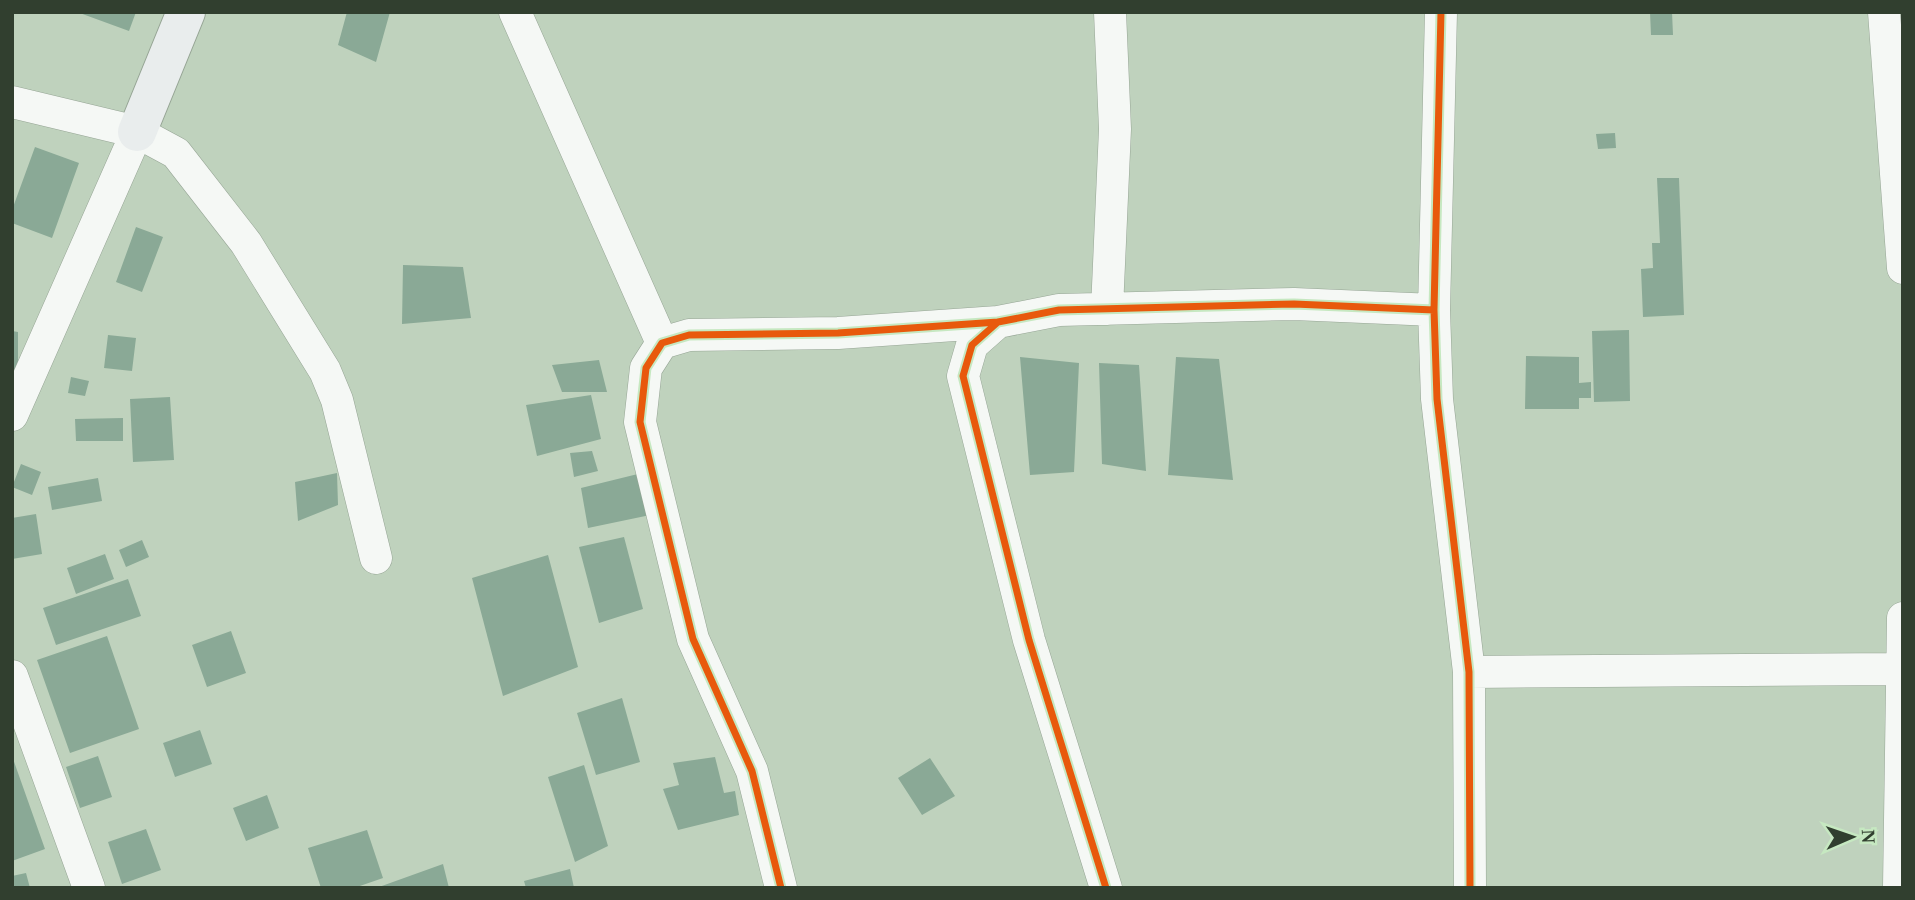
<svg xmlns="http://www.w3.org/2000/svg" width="1915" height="900" font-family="'Times New Roman',serif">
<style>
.building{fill:#8aa996}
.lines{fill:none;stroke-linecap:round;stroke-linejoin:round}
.street-casing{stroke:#96a595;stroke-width:33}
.secondary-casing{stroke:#96a595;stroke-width:40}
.street{stroke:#f5f8f5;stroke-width:32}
.secondary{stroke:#e9eded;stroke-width:38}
.cycleway-casing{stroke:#c6e8c1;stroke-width:11}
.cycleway{stroke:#e8590c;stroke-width:7}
</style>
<rect width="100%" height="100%" fill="#bfd2bd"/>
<path class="building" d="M77 12H136L129 31Z
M347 12H390L376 62 338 45Z
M1650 12H1672L1673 35H1651Z
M1615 133 1616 148 1598 149 1596 134Z
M35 147 79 163 52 238 12 223V210Z
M1657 178H1679L1684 315 1643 317 1641 269 1653 268 1652 243H1660Z
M136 227 163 237 142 292 116 282Z
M403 265 463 267 471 318 402 324Z
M1629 330 1630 401 1594 402 1592 331Z
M12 331 18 332V389H12Z
M108 335 136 338 132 371 104 368Z
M1526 356 1579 357V383L1591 382V398H1579V409H1525Z
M1020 357 1079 363 1074 472 1030 475Z
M1176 357 1219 359 1233 480 1168 475Z
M599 360 607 392H562L552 365Z
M1099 363 1139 365 1146 471 1102 464Z
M71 377 89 381 85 396 68 393Z
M591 395 601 439 537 456 526 405Z
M170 397 174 460 133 462 130 399Z
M123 418V441H76L75 419Z
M592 451 598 471 574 477 570 453Z
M21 464 41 472 32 495 12 487Z
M646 472 655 514 588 528 581 488Z
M337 473 338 505 298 521 295 482Z
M98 478 102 501 52 510 48 487Z
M36 514 42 554 12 559V518Z
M624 537 643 609 599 623 579 547Z
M142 540 149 557 126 567 119 550Z
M105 554 114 579 76 594 67 568Z
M548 555 578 667 503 696 472 578Z
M128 579 141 616 56 645 43 608Z
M231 631 246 673 207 687 192 645Z
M107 636 139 729 70 753 37 660Z
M622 698 640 762 596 775 577 713Z
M200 730 212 764 175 777 163 743Z
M12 756 45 849 12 861Z
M98 756 112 797 80 808 66 767Z
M715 757 724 793 735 791 739 815 678 830 663 789 679 785 673 763Z
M930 758 955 796 922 815 898 778Z
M584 765 608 846 575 862 548 777Z
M267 795 279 828 246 841 233 808Z
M146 829 161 870 122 884 108 842Z
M367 830 383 878 354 888H321L308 848Z
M443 864 449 888H379V887Z
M570 869 574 888H526L524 881Z
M26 873 30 888H12V876Z"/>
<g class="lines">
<defs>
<path id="street" d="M515 12 662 343
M1441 12 1434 310 1437 399 1469 672 1470 888
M1884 12 1903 268
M12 102 137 132 176 153 246 243 325 371 337 400 376 558
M1107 309 1115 129 1110 12
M12 415 137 132
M1469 672 1903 669
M12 676 89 888
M781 888 752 771 693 639 640 422 646 368 662 343 689 335 838 333 998 322
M1106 888 1029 640 963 376 972 345 998 322 1059 310 1294 304 1434 310
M1899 888 1903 618"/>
<path id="secondary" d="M137 132 186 12"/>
</defs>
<use href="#street" class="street-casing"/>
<use href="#secondary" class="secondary-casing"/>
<use href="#street" class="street"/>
<use href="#secondary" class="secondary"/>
<defs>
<path id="cycleway" d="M1441 12 1434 310 1437 399 1469 672 1470 888
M781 888 752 771 693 639 640 422 646 368 662 343 689 335 838 333 998 322
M1106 888 1029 640 963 376 972 345 998 322 1059 310 1294 304 1434 310"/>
</defs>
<use href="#cycleway" class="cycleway-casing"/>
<use href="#cycleway" class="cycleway"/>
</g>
<rect width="1915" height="900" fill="none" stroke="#313f2f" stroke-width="28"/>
<g transform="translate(1852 837) rotate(88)" stroke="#c6e8c1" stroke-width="5" paint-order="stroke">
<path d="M0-5L12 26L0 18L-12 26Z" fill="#313f2f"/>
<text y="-10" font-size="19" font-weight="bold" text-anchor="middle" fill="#313f2f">N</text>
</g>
</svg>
